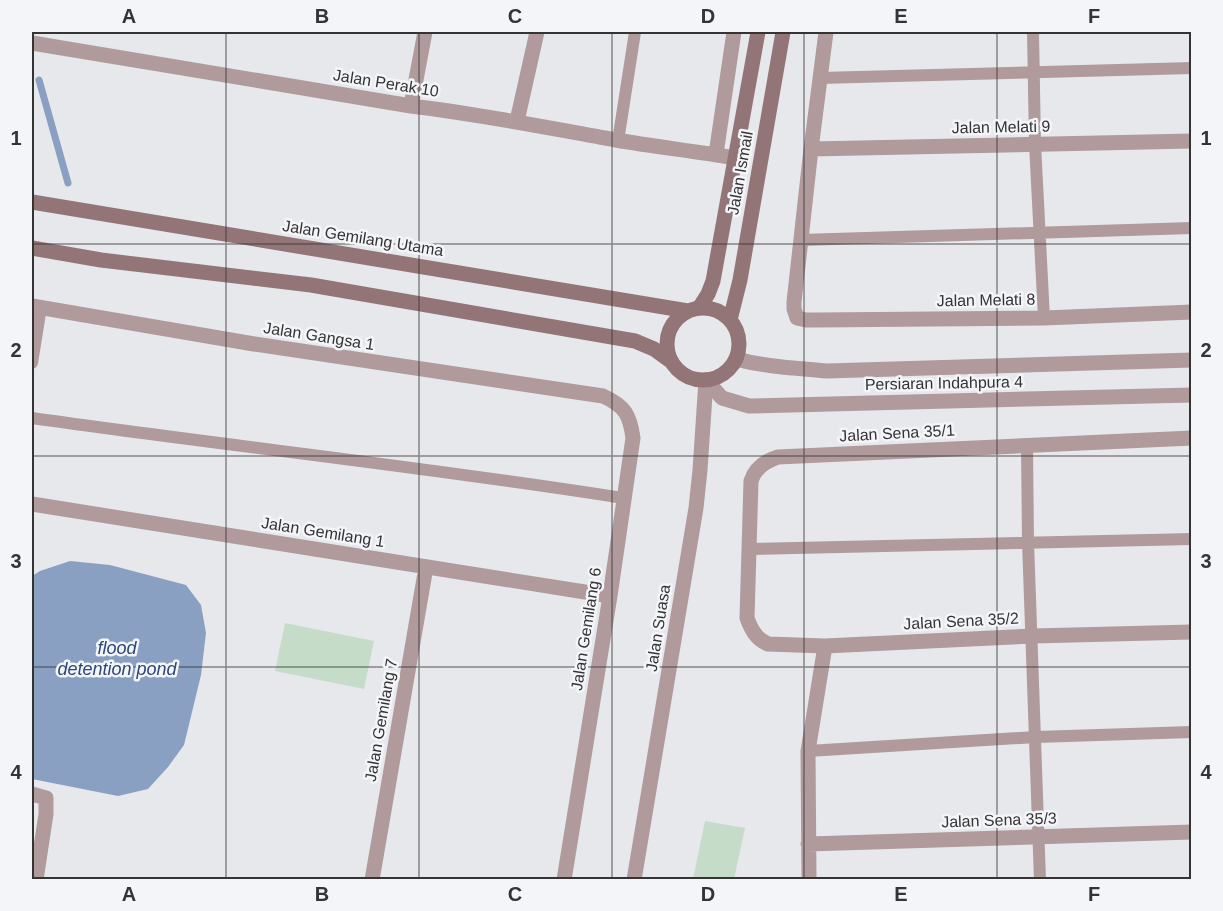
<svg xmlns="http://www.w3.org/2000/svg" width="1223" height="911" font-family="Arial,sans-serif">
<style>
.green{fill:#c5dcc9}
.water{fill:#8aa0c2}
.lines{fill:none;stroke-linecap:round;stroke-linejoin:round}
.stream{stroke:#8aa0c2;stroke-width:7}
.service{stroke:#b09a9c;stroke-width:12}
.minor{stroke:#b09a9c;stroke-width:15}
.tertiary{stroke:#b09a9c;stroke-width:15}
.secondary{stroke:#947577;stroke-width:15}
.grid{fill:none;stroke:#343435;stroke-width:1.5;stroke-opacity:0.55}
.labels{text-anchor:middle;dominant-baseline:central;stroke-width:5;stroke-linejoin:round;paint-order:stroke}
.street-label{font-size:16px;fill:#343435;stroke:#f4f5f8}
.water-label{font-size:18px;font-style:italic;fill:#2c4877;stroke:#f4f5f8}
.neatline{fill:none;stroke:#343435;stroke-width:2}
.grid-label{font-size:20px;text-anchor:middle;font-weight:bold;fill:#343435}
</style>
<rect width="100%" height="100%" fill="#e7e8eb"/>
<path class="green" d="M285 623 374 641 364 689 275 671Z
M705 821 745 828 734 879H693Z"/>
<path class="water" d="M70 561 110 565 186 585 201 605 206 633 201 675 184 745 168 767 148 789 118 796 32 779V576L40 571Z"/>
<g class="lines">
<path class="stream" d="M39 80 68 183"/>
<path class="service" d="M1033 32 1035 144 1044 318
M820 78 1192 68
M618 141 635 32
M801 240 1192 228
M32 363 41 307
M32 418C229 446 427 467 623 498
M1027 445 1028 542 1040 880
M748 549 1192 539
M808 751 1036 737 1192 732"/>
<path class="minor" d="M826 32 811 149 794 302V309L797 318 806 320H817L1044 318 1192 312
M32 43 411 106C480 114 548 128 616 140 656 147 696 151 735 158
M411 106 425 32
M517 121 537 32
M811 149 1192 141
M716 154 734 32
M32 306 254 344 603 396C625 406 630 415 633 438L610 596 564 880
M1192 438 778 457C765 461 755 468 751 481L747 618C751 629 756 639 768 644L825 646 1033 636 1192 632
M32 504 610 596
M32 794 46 798V814L36 880
M808 844 1192 832
M372 880 426 567
M634 880 696 508 700 470 706 380
M809 880 808 751 825 646"/>
<path class="tertiary" d="M736 359C766 367 796 368 827 371L1192 360
M706 380 722 398 749 406 1192 395"/>
<path class="secondary" d="M32 202 688 311
M32 248 101 260 311 285 635 341 654 349 669 360
M667 344a36 36 0 1 1 72 0a36 36 0 1 1-72 0Z
M699 308 708 294 713 281 758 32
M730 320 740 280 783 32"/>
</g>
<path class="grid" d="M226 32V880M419 32V880M612 32V880M804 32V880M997 32V880M32 244H1192M32 456H1192M32 667H1192"/>
<g class="labels">
<g class="street-label">
<text transform="translate(386 83) rotate(9)">Jalan Perak 10</text>
<text transform="translate(1001 127) rotate(-1)">Jalan Melati 9</text>
<text transform="translate(740 173) rotate(-80)">Jalan Ismail</text>
<text transform="translate(363 238) rotate(9)">Jalan Gemilang Utama</text>
<text transform="translate(986 300) rotate(-1)">Jalan Melati 8</text>
<text transform="translate(319 336) rotate(9)">Jalan Gangsa 1</text>
<text transform="translate(944 383) rotate(-1)">Persiaran Indahpura 4</text>
<text transform="translate(897 433) rotate(-3)">Jalan Sena 35/1</text>
<text transform="translate(323 532) rotate(9)">Jalan Gemilang 1</text>
<text transform="translate(961 621) rotate(-3)">Jalan Sena 35/2</text>
<text transform="translate(658 628) rotate(-81)">Jalan Suasa</text>
<text transform="translate(586 629) rotate(-81)">Jalan Gemilang 6</text>
<text transform="translate(381 720) rotate(-80)">Jalan Gemilang 7</text>
<text transform="translate(999 820) rotate(-2)">Jalan Sena 35/3</text>
</g>
<g class="water-label">
<text x="117" y="648">flood<tspan x="117" dy="21">detention pond</tspan></text>
</g>
</g>
<rect width="1223" height="911" fill="none" stroke="#f4f5f8" stroke-width="66"/>
<rect x="33" y="33" width="1157" height="845" class="neatline"/>
<g class="grid-label">
<text x="129" y="23">A</text>
<text x="322" y="23">B</text>
<text x="515" y="23">C</text>
<text x="708" y="23">D</text>
<text x="901" y="23">E</text>
<text x="1094" y="23">F</text>
<text x="16" y="145">1</text>
<text x="1206" y="145">1</text>
<text x="16" y="357">2</text>
<text x="1206" y="357">2</text>
<text x="16" y="568">3</text>
<text x="1206" y="568">3</text>
<text x="16" y="779">4</text>
<text x="1206" y="779">4</text>
<text x="129" y="901">A</text>
<text x="322" y="901">B</text>
<text x="515" y="901">C</text>
<text x="708" y="901">D</text>
<text x="901" y="901">E</text>
<text x="1094" y="901">F</text>
</g>
</svg>
